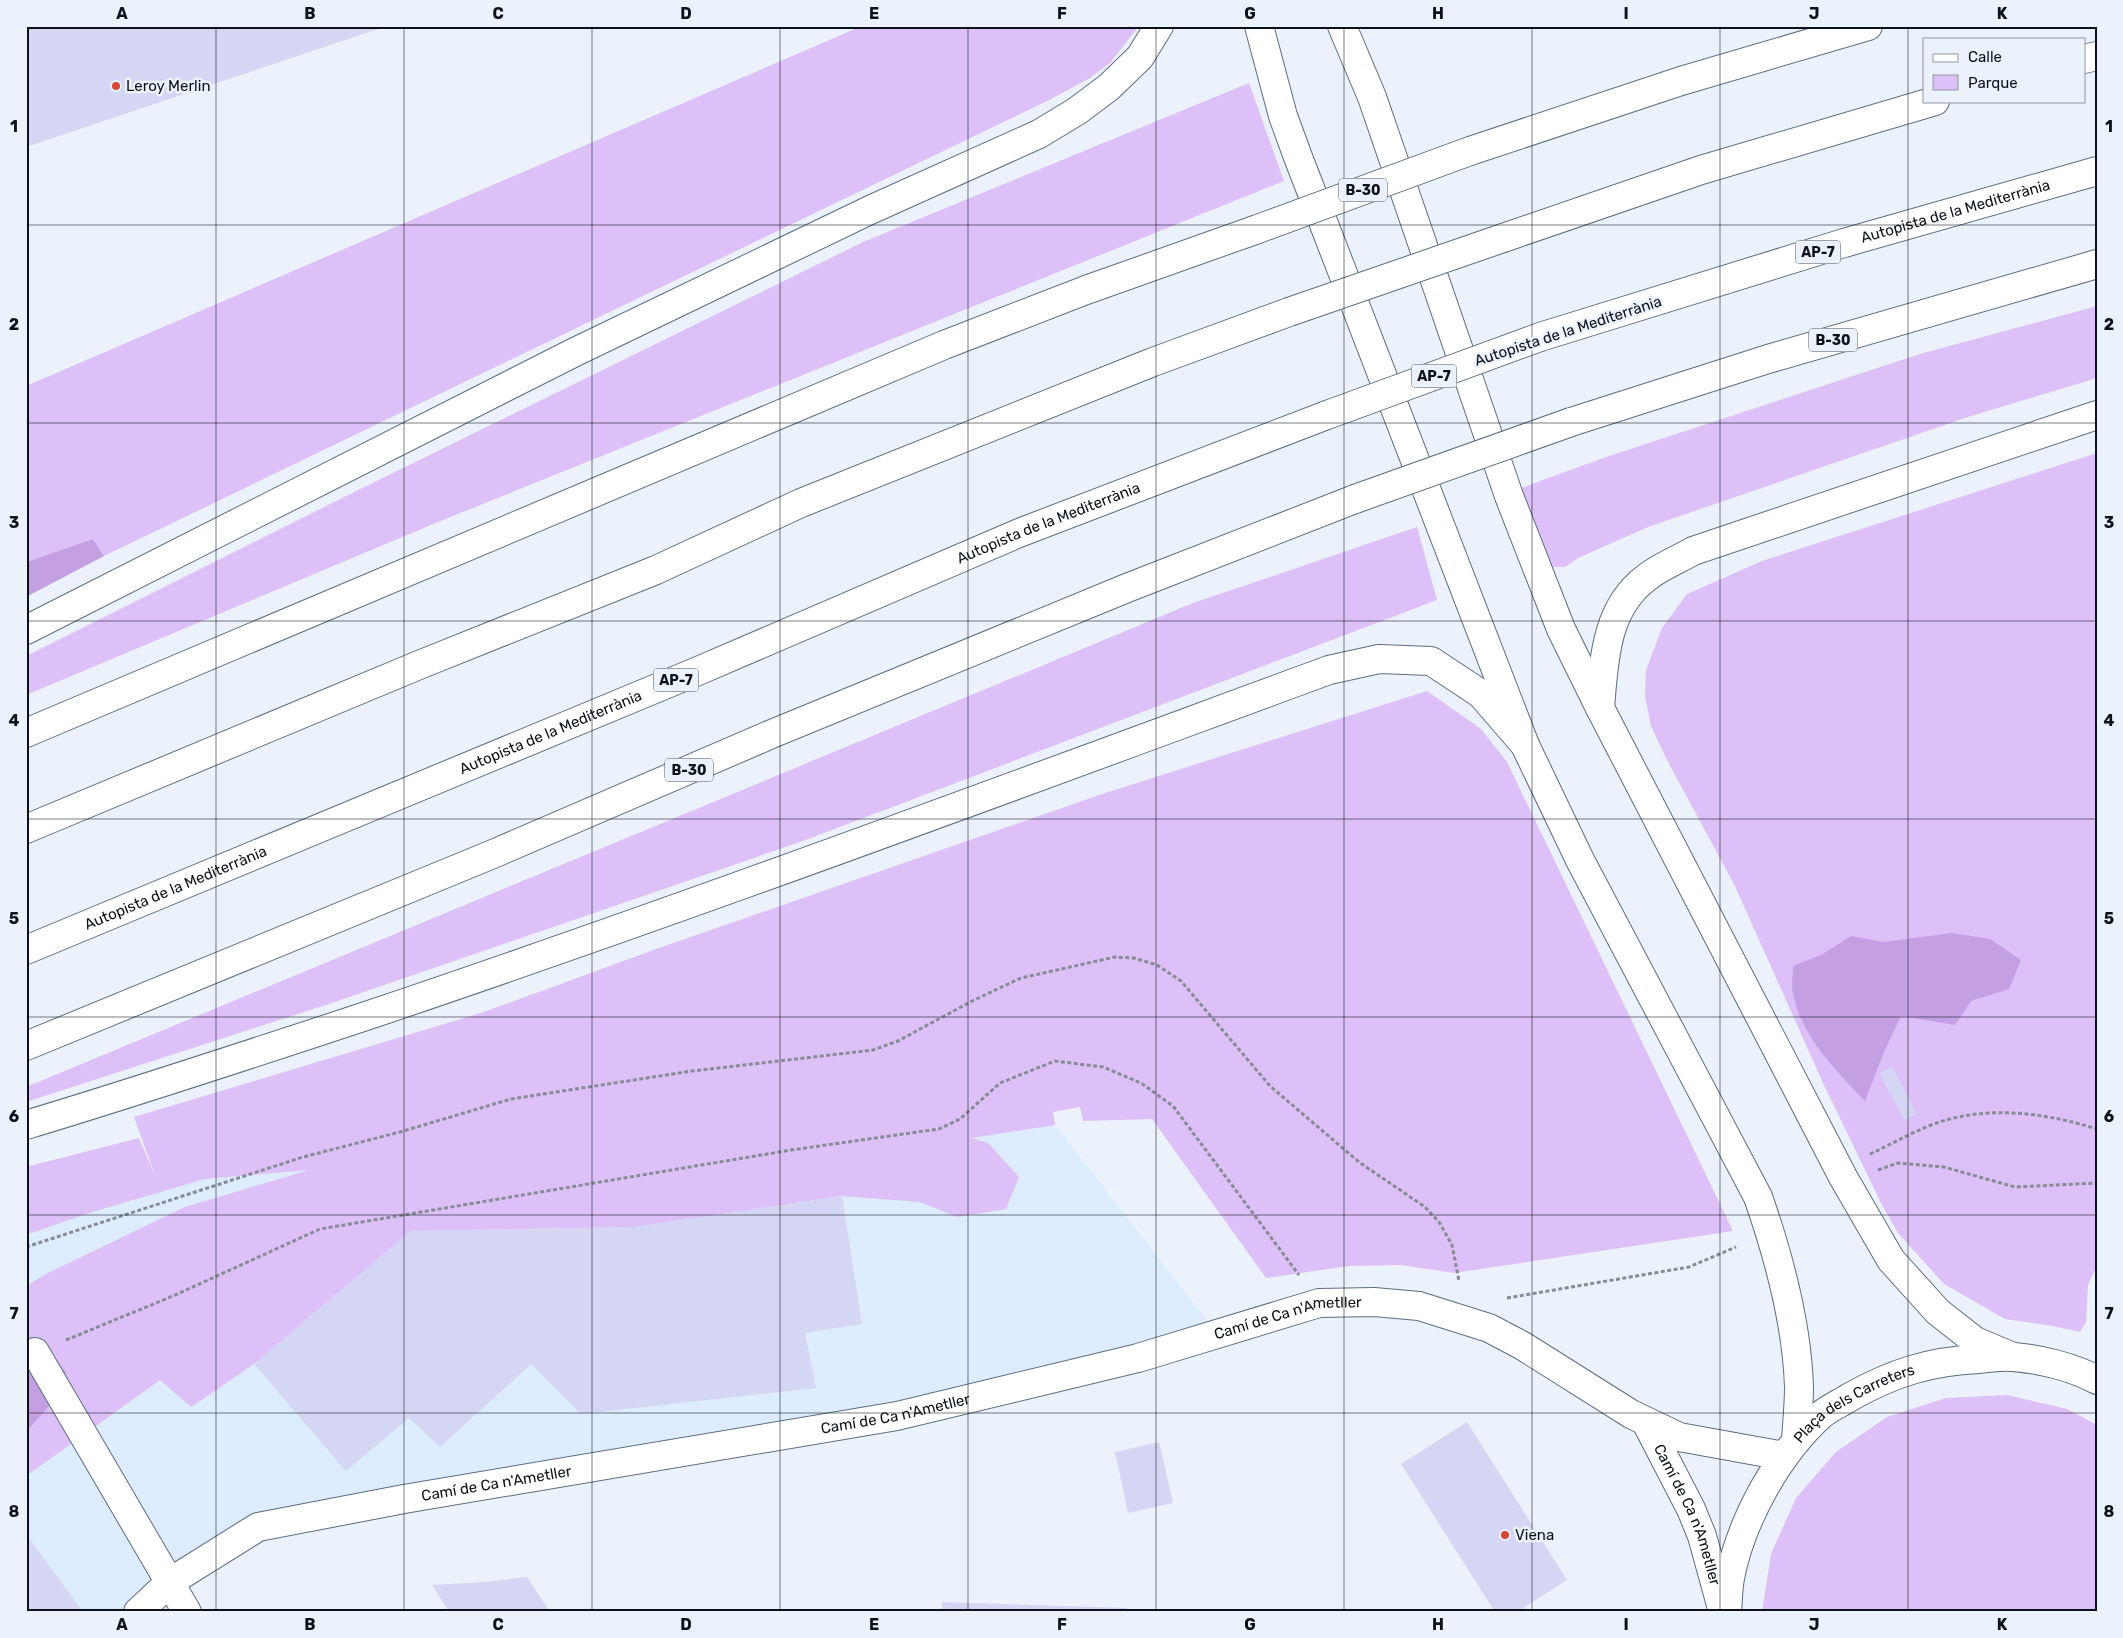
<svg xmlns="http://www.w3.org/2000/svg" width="2123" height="1638" font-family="Rubik,sans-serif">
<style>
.built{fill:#ddecfe}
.green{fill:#ddc0f7}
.forest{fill:#c4a0e2}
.building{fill:#d4d6f4}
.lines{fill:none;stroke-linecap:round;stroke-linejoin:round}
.minor-casing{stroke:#5d6d82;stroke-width:30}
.major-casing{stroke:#5d6d82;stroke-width:30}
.highway-casing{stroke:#5d6d82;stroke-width:30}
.path{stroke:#868c95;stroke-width:3;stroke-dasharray:4 2.5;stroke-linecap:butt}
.minor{stroke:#fff;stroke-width:28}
.major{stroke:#fff;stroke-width:28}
.highway{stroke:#fff;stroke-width:28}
.highway-bridge-casing{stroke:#5d6d82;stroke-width:30;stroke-linecap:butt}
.highway-bridge{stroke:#fff;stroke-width:28}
.grid{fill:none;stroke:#0c121a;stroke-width:1;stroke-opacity:0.55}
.poi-dot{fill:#d44835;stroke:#ebf2fc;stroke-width:2}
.labels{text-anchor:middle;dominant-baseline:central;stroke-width:5;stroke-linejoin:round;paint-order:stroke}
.shield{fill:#ebf2fc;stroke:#4f555e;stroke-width:1}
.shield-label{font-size:14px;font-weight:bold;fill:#0c121a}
.poi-label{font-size:15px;fill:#0c121a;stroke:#ebf2fc;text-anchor:start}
.street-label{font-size:15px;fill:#0c121a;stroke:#ebf2fc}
.neatline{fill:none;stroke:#0c121a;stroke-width:2}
.grid-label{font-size:16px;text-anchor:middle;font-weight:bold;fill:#0c121a}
</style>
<rect width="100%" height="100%" fill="#ebf2fc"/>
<path class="built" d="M1015 1094 1055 1125 1217 1333 897 1416 258 1527 138 1612H26V1235L89 1213 267 1161Z"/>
<path class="green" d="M862 26H1139L1110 63 1090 78 1049 100 104 556 93 539 26 562V386Z
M1249 83 1284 181 443 520 26 695V656L342 498 863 242Z
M2097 306V378L1968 417 1648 527 1578 558 1565 567H1550L1536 551 1521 488 1606 457 1920 354Z
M2097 453V1266L2088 1285 2086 1322 2080 1332 2053 1326 2005 1319 1944 1284 1898 1233 1881 1203 1823 1083 1735 886 1668 762 1651 726 1645 696 1646 670 1662 628 1687 594 1762 561Z
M1417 527 1437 600 803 841 329 1004 26 1102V1087L1193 603Z
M1427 691 1481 729 1507 762 1733 1231 1454 1273 1401 1265 1349 1266 1266 1278 1152 1119 1083 1121 1080 1107 1053 1112 1055 1125 972 1138 988 1143 1019 1177 1006 1209 957 1217 920 1202 842 1196 635 1227 411 1231 254 1364 191 1407 160 1380 26 1476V1286L46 1274 185 1207 309 1170 205 1179 89 1213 26 1235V1167L139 1138 156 1178 134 1117 481 1013 659 948 1102 794Z
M2007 1395 2067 1409 2097 1425V1612H1762L1771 1554 1796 1498 1836 1452 1887 1417 1946 1398Z"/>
<path class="forest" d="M93 539 104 556 26 597V562Z
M1952 933 1990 939 2021 960 2009 989 1971 1001 1955 1025 1901 1016 1884 1052 1865 1101C1836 1071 1801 1036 1793 993 1791 985 1793 974 1793 966L1823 954 1851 936 1883 942Z
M42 1348 66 1372 58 1396 26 1432V1366Z"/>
<path class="building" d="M26 26H384V27L26 147Z
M1892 1066 1917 1114 1904 1120 1879 1073Z
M842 1196 862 1324 805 1333 816 1388 581 1414 531 1364 440 1447 409 1418 346 1471 254 1364 411 1231 635 1227Z
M1467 1422 1567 1580 1517 1612H1495L1401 1464Z
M1159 1442 1173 1503 1128 1513 1115 1452Z
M26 1534 83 1612H26Z
M527 1577 550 1612H449L432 1585 485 1582Z
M942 1602 1127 1608 1128 1612H942Z"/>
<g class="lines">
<defs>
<g id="minor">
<path d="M35 1352 187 1612"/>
<path id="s1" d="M1646 1422 1691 1509 1702 1536 1723 1612"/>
<path id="s2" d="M138 1612 170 1582 258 1527 404 1499 897 1416 1138 1358 1319 1303 1374 1302 1419 1306 1489 1328 1523 1346 1631 1414 1679 1437 1784 1456"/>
</g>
<g id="major">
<path d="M1259 26 1283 116 1298 157 1525 745 1580 860 1758 1197C1779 1257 1797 1323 1799 1387 1799 1405 1797 1423 1796 1441"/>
<path d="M1342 26 1372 97 1509 496 1561 629 1600 708 1843 1177 1891 1260 1938 1312 1975 1341 2013 1357"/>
<path id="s3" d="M1727 1612C1728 1601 1728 1589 1730 1578 1741 1520 1778 1454 1821 1415 1829 1408 1841 1403 1850 1397 1893 1373 1930 1361 1979 1359 1990 1358 2002 1356 2013 1357 2040 1359 2073 1367 2097 1380"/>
</g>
<g id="highway">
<path d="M2084 59 2097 56"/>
<path d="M1470 151 1681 81 1868 26"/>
<path d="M1503 238 1701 170 1935 101"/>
<path id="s4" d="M1540 337 1844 243 2097 171"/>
<path d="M1571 422 1768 359 2097 264"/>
<path d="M26 630 575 352 870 210 1039 134 1077 111 1109 87 1140 57 1159 26"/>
<path d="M1600 708C1604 661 1605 609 1646 578 1659 567 1678 560 1693 551L2097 415"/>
<path d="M26 733 944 345 1086 290 1255 230"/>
<path d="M26 829 419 665 656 570 801 503 1153 362 1289 312"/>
<path id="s5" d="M26 950 698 671 1019 533 1327 415"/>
<path d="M26 1046 493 854 774 733 1127 588 1355 499"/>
<path d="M26 1125C139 1091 251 1054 363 1017 687 908 1008 788 1329 670L1379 659 1431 661 1481 694 1525 745"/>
</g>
</defs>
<use href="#minor" class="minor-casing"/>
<use href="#major" class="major-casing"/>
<use href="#highway" class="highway-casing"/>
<path class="path" d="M1870 1154C1894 1143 1921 1127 1946 1120 1996 1106 2049 1114 2097 1129
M1878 1170 1898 1163 1944 1167 2015 1187 2097 1183
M26 1247 303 1157 400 1132 511 1099 692 1071 873 1050 898 1041 972 1001 1021 978 1115 957 1134 958 1157 965 1181 981 1270 1086 1359 1162 1425 1207 1439 1222 1452 1245 1459 1281
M1507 1298 1689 1267 1736 1247
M66 1340 173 1296 320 1229 791 1150 939 1129 960 1119 1000 1083 1055 1061 1103 1067 1141 1083 1173 1106 1299 1275"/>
<use href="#minor" class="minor"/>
<use href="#major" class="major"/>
<use href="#highway" class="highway"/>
<defs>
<path id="highway-bridge" d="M1255 230 1470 151
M1289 312 1503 238
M1327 415 1540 337
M1355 499 1571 422"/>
</defs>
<use href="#highway-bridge" class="highway-bridge-casing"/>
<use href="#highway-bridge" class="highway-bridge"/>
</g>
<path class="grid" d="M216 26V1612M404 26V1612M592 26V1612M780 26V1612M968 26V1612M1156 26V1612M1344 26V1612M1532 26V1612M1720 26V1612M1908 26V1612M26 225H2097M26 423H2097M26 621H2097M26 819H2097M26 1017H2097M26 1215H2097M26 1413H2097"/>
<g class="poi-dot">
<circle cx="116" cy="86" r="5"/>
<circle cx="1505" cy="1535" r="5"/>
</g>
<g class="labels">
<g class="shield">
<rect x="1339" y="178.5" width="48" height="23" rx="4"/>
<rect x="1795.5" y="240.5" width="45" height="23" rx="4"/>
<rect x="1809" y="328.5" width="48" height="23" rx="4"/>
<rect x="1411.5" y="364.5" width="45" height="23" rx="4"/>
<rect x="653.5" y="668.5" width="45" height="23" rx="4"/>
<rect x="665" y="758.5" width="48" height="23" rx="4"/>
</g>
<g class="shield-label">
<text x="1363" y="190">B-30</text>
<text x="1818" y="252">AP-7</text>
<text x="1833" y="340">B-30</text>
<text x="1434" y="376">AP-7</text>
<text x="676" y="680">AP-7</text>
<text x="689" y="770">B-30</text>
</g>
<g class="poi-label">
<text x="126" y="86">Leroy Merlin</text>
<text x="1515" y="1535">Viena</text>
</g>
<g class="street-label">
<text stroke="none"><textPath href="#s4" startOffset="434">Autopista de la Mediterrània</textPath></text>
<text transform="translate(1568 331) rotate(-18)">Autopista de la Mediterrània</text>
<text stroke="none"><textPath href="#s5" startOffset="1108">Autopista de la Mediterrània</textPath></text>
<text stroke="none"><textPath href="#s5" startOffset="568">Autopista de la Mediterrània</textPath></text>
<text stroke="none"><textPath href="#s5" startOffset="162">Autopista de la Mediterrània</textPath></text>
<text stroke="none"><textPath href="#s2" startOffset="1200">Camí de Ca n'Ametller</textPath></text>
<text stroke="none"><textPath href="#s3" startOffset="258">Plaça dels Carreters</textPath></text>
<text stroke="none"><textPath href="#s2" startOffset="795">Camí de Ca n'Ametller</textPath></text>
<text stroke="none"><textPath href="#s2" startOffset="390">Camí de Ca n'Ametller</textPath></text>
<text stroke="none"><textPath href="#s1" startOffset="102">Camí de Ca n'Ametller</textPath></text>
</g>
</g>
<rect width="2123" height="1638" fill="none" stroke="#ebf2fc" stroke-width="55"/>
<rect x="1923" y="38" width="162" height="65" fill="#ebf2fc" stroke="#9298a2"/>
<rect x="1933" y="54" width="25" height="8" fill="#ffffff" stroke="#9298a2"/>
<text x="1968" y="62" font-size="15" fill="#0c121a">Calle</text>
<rect x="1933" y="75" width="25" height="15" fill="#ddc0f7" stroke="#9298a2"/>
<text x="1968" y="88" font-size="15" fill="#0c121a">Parque</text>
<rect x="28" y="28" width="2068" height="1582" class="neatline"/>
<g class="grid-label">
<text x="122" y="19">A</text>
<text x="310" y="19">B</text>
<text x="498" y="19">C</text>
<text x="686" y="19">D</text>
<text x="874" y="19">E</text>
<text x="1062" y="19">F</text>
<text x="1250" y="19">G</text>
<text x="1438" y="19">H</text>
<text x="1626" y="19">I</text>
<text x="1814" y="19">J</text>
<text x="2002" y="19">K</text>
<text x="14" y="132">1</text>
<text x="2109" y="132">1</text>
<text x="14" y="330">2</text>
<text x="2109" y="330">2</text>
<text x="14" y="528">3</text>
<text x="2109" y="528">3</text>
<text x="14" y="726">4</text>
<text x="2109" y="726">4</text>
<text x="14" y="924">5</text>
<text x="2109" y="924">5</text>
<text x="14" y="1122">6</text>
<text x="2109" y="1122">6</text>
<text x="14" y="1319">7</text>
<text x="2109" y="1319">7</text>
<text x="14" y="1517">8</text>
<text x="2109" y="1517">8</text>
<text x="122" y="1630">A</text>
<text x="310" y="1630">B</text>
<text x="498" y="1630">C</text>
<text x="686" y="1630">D</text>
<text x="874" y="1630">E</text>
<text x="1062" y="1630">F</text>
<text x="1250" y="1630">G</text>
<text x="1438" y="1630">H</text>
<text x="1626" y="1630">I</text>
<text x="1814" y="1630">J</text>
<text x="2002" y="1630">K</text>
</g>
</svg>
